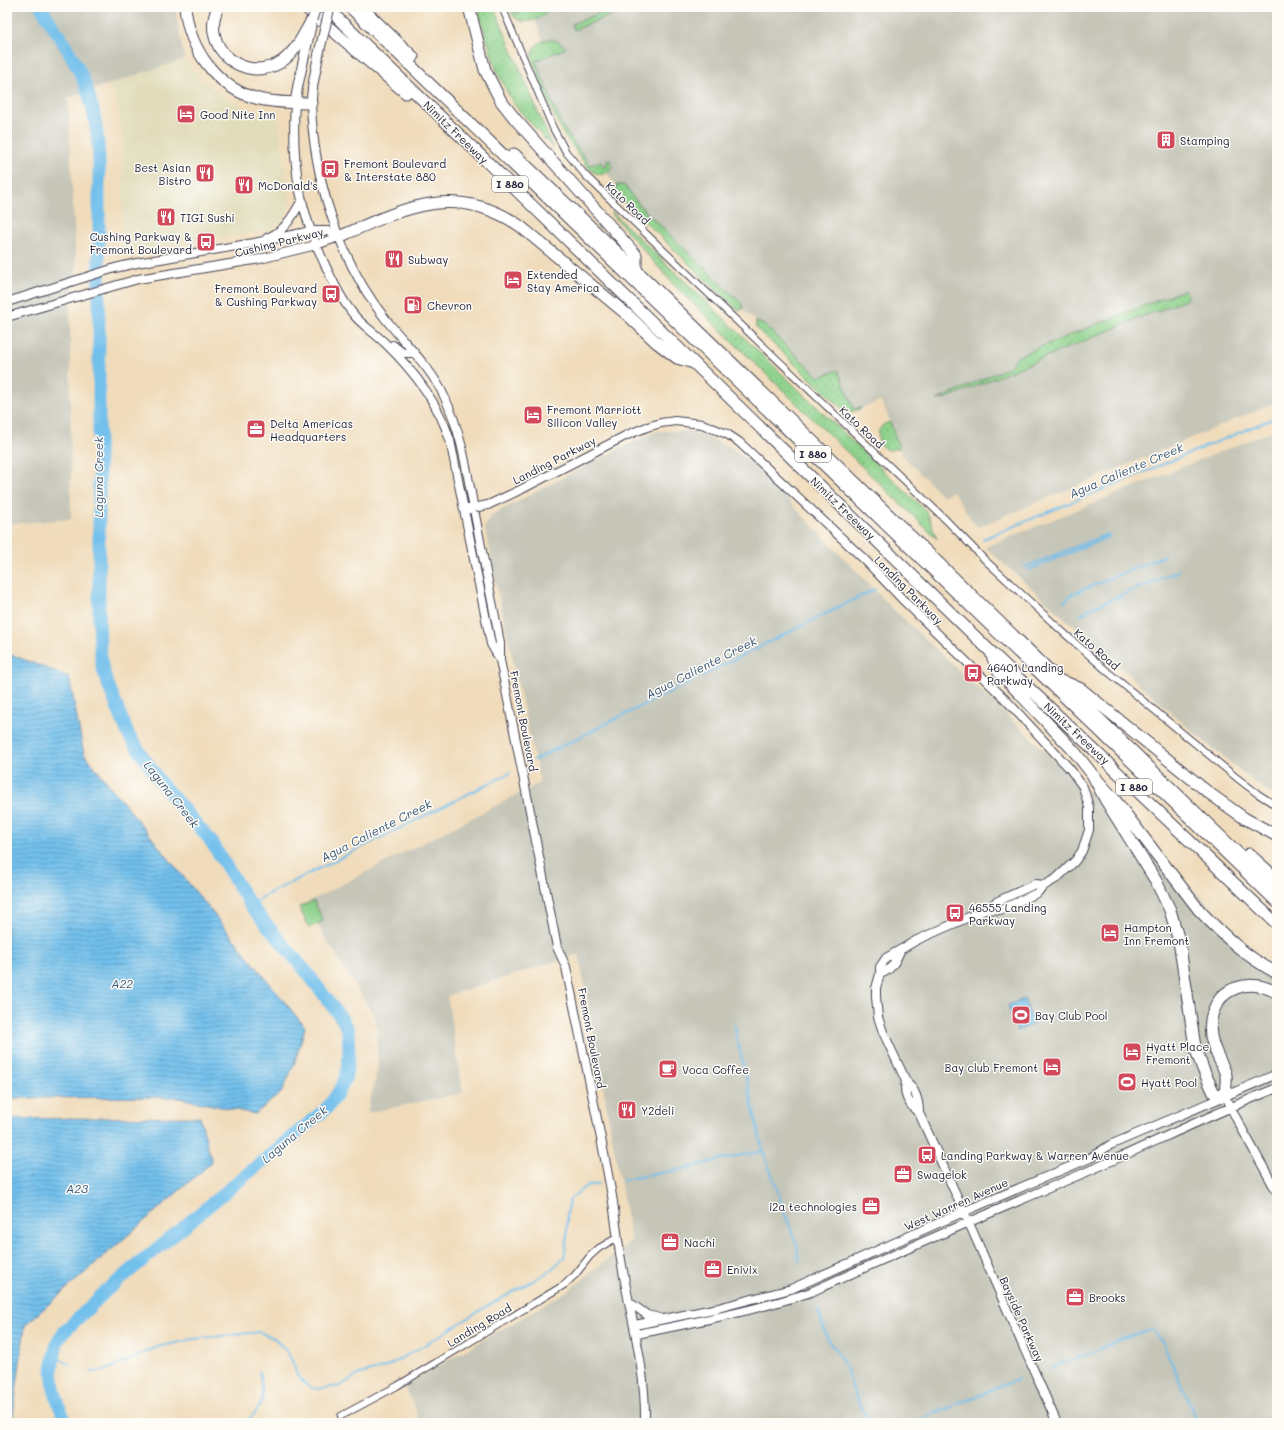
<svg xmlns="http://www.w3.org/2000/svg" width="1284" height="1430" font-family="Mali,sans-serif">
<style>
.built{fill:#e1dcba}
.industrial{fill:#c5c5b8}
.grass{fill:#8dd28b;stroke:#587a63}
.garden{fill:url(#garden-dots);stroke:#587a63}
.water{fill:url(#water-rules);stroke:#4a7194}
.lines{fill:none;stroke-linecap:round;stroke-linejoin:round}
.stream{stroke:#72c0ec;stroke-width:2}
.river{stroke:#72c0ec;stroke-width:13}
.street-casing{stroke:#413e4e;stroke-width:8}
.secondary-casing{stroke:#413e4e;stroke-width:10}
.primary-casing{stroke:#413e4e;stroke-width:11}
.highway-casing{stroke:#413e4e;stroke-width:13}
.street{stroke:#fff;stroke-width:6}
.secondary{stroke:#fff;stroke-width:8}
.primary{stroke:#fff;stroke-width:9}
.highway{stroke:#fff;stroke-width:11}
.primary-bridge-casing{stroke:#413e4e;stroke-width:11;stroke-linecap:butt}
.primary-bridge{stroke:#fff;stroke-width:9}
.labels{text-anchor:middle;dominant-baseline:central;stroke-width:3;stroke-linejoin:round;paint-order:stroke}
.shield{fill:#fdfcf7;stroke:#646373;stroke-width:1}
.shield-label{font-size:10px;font-weight:bold;fill:#22223b}
.poi-label{font-size:11px;fill:#22223b;stroke:#fdfcf7;text-anchor:start}
.street-label{font-size:11px;fill:#22223b;stroke:#fdfcf7}
.water-label{font-size:12px;font-style:italic;fill:#3e5979;stroke:#fdfcf7}
</style>
<defs>
<pattern id="garden-dots" width="8" height="8" patternUnits="userSpaceOnUse"><rect width="8" height="8" fill="#8dd28b"/><path d="M2 2h.1M6 6h.1" fill="none" stroke="#79b479" stroke-width="1.8" stroke-linecap="round"/></pattern>
<pattern id="water-rules" width="6" height="5" patternUnits="userSpaceOnUse"><rect width="6" height="5" fill="#72c0ec"/><path d="M0 2.5h6" fill="none" stroke="#5d9cc0"/></pattern>
</defs>
<rect width="100%" height="100%" fill="#fdfcf7"/>
<filter id="ink" filterUnits="userSpaceOnUse"><feTurbulence type="fractalNoise" baseFrequency=".025" numOctaves="2"/><feDisplacementMap in="SourceGraphic" scale="8" xChannelSelector="R" yChannelSelector="G"/><feConvolveMatrix kernelMatrix="1 2 1 2 8 2 1 2 1" color-interpolation-filters="sRGB"/></filter>
<filter id="wash" filterUnits="userSpaceOnUse"><feTurbulence type="fractalNoise" baseFrequency=".012" numOctaves="4" result="noise"/><feDisplacementMap in="SourceGraphic" scale="16" xChannelSelector="R" yChannelSelector="G"/><feGaussianBlur stdDeviation="0.9" result="paint"/><feColorMatrix in="noise" values="0 0 0 0 0 0 0 0 0 0 0 0 0 0 0 0 0 1.4 0 .05"/><feComposite in="paint" operator="in"/></filter>
<g filter="url(#wash)">
<rect width="100%" height="100%" fill="#f0dcbb"/>
<path class="built" d="M184 59 203 81 225 97 248 110 278 118 290 202 288 211 282 221 273 229 122 253 123 141 117 99 108 84Z"/>
<path class="industrial" d="M7 7H175L184 59 68 98 76 268 70 306 71 519 7 524Z
M510 7H1277V402L978 527 973 522 953 491 943 496 902 455 886 411 880 401 854 411 623 200 624 196 600 164 588 169 560 129 533 62 532 53 533 49 535 45 543 41 535 20 528 22 519 20 514 16Z
M1277 429V797L1257 784 1194 733 985 547Z
M657 431H692L732 448 753 464 891 607 1231 925 1277 978V1423H418L416 1410 404 1386 568 1291 631 1241 579 954 447 996 463 1093 367 1113 378 1068 376 1019 304 904 540 783 497 588 485 527 492 515 602 457Z"/>
<path class="grass" d="M314 901 323 921 309 928 299 907Z"/>
<path class="garden" d="M478 7H494L553 148 513 103 498 74 481 22Z
M511 7H513L515 13 531 7H548C544 25 509 27 511 7Z
M615 7H632L574 30 572 24Z
M548 39 558 41 566 48 536 61 562 126 590 165 600 162 605 168 607 166V161L610 159 612 167C597 188 582 159 574 148 569 142 563 135 560 128 549 107 542 83 533 62 529 49 537 43 548 39Z
M616 185H624L641 207 742 304 743 309 741 310 737 309 732 305 616 194Z
M612 212 927 512 937 539 675 286 612 214Z
M1185 290 1188 295 1186 300 1139 318 947 398 937 400 1009 367 1018 356 1135 309Z
M756 321 764 325 819 377 838 370 854 409 860 407 861 409 850 412 843 409 756 328Z
M890 422 899 448C894 449 890 451 886 449 878 446 876 433 881 427 883 424 887 423 890 422Z"/>
<path class="water" d="M7 653 69 677 84 754 305 1027 295 1062 282 1092 255 1114 174 1097 7 1098Z
M1024 999 1034 1024 1017 1031 1008 1005Z
M200 1117 212 1162 25 1325 12 1423H7V1119Z"/>
<g class="lines">
<path class="stream" d="M983 539 1277 417
M1025 567 1108 534
M1028 570 1110 536
M1064 602 1072 594 1164 556
M1081 616 1089 609 1179 571
M534 760 875 589
M251 906 264 896 510 773
M734 1025 763 1151
M623 1180 687 1168 726 1158 763 1151 780 1197 782 1209 788 1221 797 1246 799 1261
M818 1309 826 1336 839 1355 846 1368 854 1392 869 1423
M55 1356 70 1365
M1051 1369 1062 1363 1087 1355 1125 1337 1152 1329 1163 1343 1198 1423
M91 1372 104 1371 157 1347 193 1339 259 1332 274 1338 288 1353 293 1363 297 1375 304 1383 311 1388 318 1389 340 1386 360 1374 386 1367 425 1345 484 1308 547 1273 564 1258 567 1238V1214L570 1199 586 1186 598 1184
M245 1423C266 1405 264 1395 259 1371
M916 1423 929 1415 948 1409 959 1402 965 1401 1019 1379"/>
<path class="river" d="M41 7C58 35 80 64 89 96 96 117 98 138 99 160V619L100 647 102 666 107 682 128 734 161 783 210 840 251 906 308 974 342 1019 348 1031 349 1054 348 1064 345 1079 339 1091 328 1107 106 1291 63 1333 57 1342 52 1369 54 1389 59 1405 66 1423"/>
</g>
</g>
<g filter="url(#ink)">
<g class="lines">
<defs>
<path id="street" d="M502 7 553 128 566 152 586 176 740 324 945 519 986 561 1064 633 1108 672 1237 778 1258 794 1277 806
M341 1416 397 1386 564 1285 575 1275 590 1256 599 1248 618 1237"/>
<path id="secondary" d="M295 103C291 166 300 214 328 271 335 286 343 302 354 315 363 326 375 333 385 343 414 371 438 402 450 440L491 644 500 660
M311 103C313 176 339 260 384 317 404 343 430 366 444 396 464 437 468 481 477 525 484 564 493 604 500 643V660L557 947 566 967C581 1043 598 1119 612 1196 616 1221 618 1246 623 1271 632 1323 646 1369 645 1423
M267 238C285 231 292 217 301 202
M7 302 115 268 137 263 254 243 311 231H329L339 237
M7 317 138 279 260 259 316 245 339 237
M393 345 403 353H415
M464 510 488 505 520 490 627 435 647 427 661 423 675 421 702 424 727 434 739 442 865 560 905 602 1006 700 1070 769 1083 787 1089 807V830L1082 851 1075 861 1057 878 1045 885 1037 893 1000 910 987 909
M880 974C892 970 895 962 900 951
M906 1081C903 1094 909 1105 919 1113L969 1223 1057 1423
M1229 1103 1236 1118 1277 1192
M919 1113C919 1100 916 1090 906 1081L883 1032 878 1017 876 997V988L880 974V967L886 958 917 940 987 909 996 902 1035 884 1045 885
M629 1302 647 1315 660 1318
M635 1325 718 1308 791 1289 963 1212 1090 1158 1110 1145 1277 1074
M637 1334C695 1322 754 1311 811 1292 906 1248 1003 1208 1100 1166 1159 1140 1217 1112 1277 1088"/>
<path id="primary" d="M295 103 298 85 311 26
M311 103 313 84 319 53"/>
<path id="highway" d="M185 7C189 49 217 89 259 99 276 103 294 103 311 103
M218 7C199 47 244 85 281 62 296 52 304 34 312 20
M305 7 406 93
M326 7 474 149 990 651 1277 924
M350 7 1277 902
M361 7 413 57
M469 7 485 70 501 101 516 120 636 255V270
M514 154 636 270 1277 891
M339 237C403 208 456 182 520 226L630 317 656 342 677 358 694 363
M992 656 999 672 1074 751 1092 774 1115 800 1199 910C1222 934 1247 958 1277 973
M1065 682 1081 689 1209 793 1244 818 1277 836
M1092 774 1105 799 1156 881 1170 910 1179 941 1195 1047 1203 1069 1214 1093 1225 1097C1225 1090 1227 1082 1226 1075 1223 1065 1216 1055 1213 1044 1206 1023 1213 996 1236 988 1250 983 1264 985 1277 993
M1249 854 1277 879"/>
</defs>
<use href="#street" class="street-casing"/>
<use href="#secondary" class="secondary-casing"/>
<use href="#primary" class="primary-casing"/>
<use href="#highway" class="highway-casing"/>
<use href="#street" class="street"/>
<use href="#secondary" class="secondary"/>
<use href="#primary" class="primary"/>
<use href="#highway" class="highway"/>
<defs>
<path id="primary-bridge" d="M312 20 316 7
M319 53 330 7"/>
</defs>
<use href="#primary-bridge" class="primary-bridge-casing"/>
<use href="#primary-bridge" class="primary-bridge"/>
</g>
</g>
<defs>
<symbol id="hotel-square" viewBox="-11 -11 22 22"><rect x="-9" y="-9" width="18" height="18" rx="4" fill="#d1495b" stroke="#fdfcf7"/><path d="M-6-4.5h1.5V1H6V5H4.5V3h-9V5H-6ZM-4 0a1.8 1.8 0 1 1 3.6 0ZM.5 0V-2.5h3Q6-2.5 6 0Z" fill="#fff"/></symbol>
<symbol id="building-square" viewBox="-11 -11 22 22"><rect x="-9" y="-9" width="18" height="18" rx="4" fill="#d1495b" stroke="#fdfcf7"/><path d="M-4-6H4V6H1V3H-1V6H-4ZM-2.5-4.3h1.7v1.8h-1.7ZM.8-4.3h1.7v1.8H.8ZM-2.5-1h1.7V.8h-1.7ZM.8-1h1.7V.8H.8Z" fill="#fff"/></symbol>
<symbol id="bus-square" viewBox="-11 -11 22 22"><rect x="-9" y="-9" width="18" height="18" rx="4" fill="#d1495b" stroke="#fdfcf7"/><path d="M-5-6H5V4H4V6H2V4H-2V6H-4V4H-5ZM-3.5-4V0h7V-4ZM-3.5 1.2v1.5H-2V1.2ZM2 1.2v1.5H3.5V1.2Z" fill="#fff"/></symbol>
<symbol id="restaurant-square" viewBox="-11 -11 22 22"><rect x="-9" y="-9" width="18" height="18" rx="4" fill="#d1495b" stroke="#fdfcf7"/><path d="M-5-6h1v4h1v-4h1v4h1v-4h1v5L-1.5 .5V6h-2V.5L-5-1ZM5-6V6H3V1.5H1.5Q1.5-4 5-6Z" fill="#fff"/></symbol>
<symbol id="fuel-square" viewBox="-11 -11 22 22"><rect x="-9" y="-9" width="18" height="18" rx="4" fill="#d1495b" stroke="#fdfcf7"/><path d="M-5.5-6h7V0h2V4h1.3V-2.5L3-4.5l.8-.8L6-3V5H2.5V1h-1V6h-7ZM-4.2-4.7v3.2H.2V-4.7Z" fill="#fff"/></symbol>
<symbol id="office-square" viewBox="-11 -11 22 22"><rect x="-9" y="-9" width="18" height="18" rx="4" fill="#d1495b" stroke="#fdfcf7"/><path d="M-6-3h4V-5.5h4V-3h4V5H-6ZM-1-4.5V-3h2v-1.5ZM-6 0V1H6V0Z" fill="#fff"/></symbol>
<symbol id="stadium-square" viewBox="-11 -11 22 22"><rect x="-9" y="-9" width="18" height="18" rx="4" fill="#d1495b" stroke="#fdfcf7"/><path d="M0-5a6.5 5 0 1 0 0 10a6.5 5 0 1 0 0-10ZM-3.5-1.8h7v3.6h-7Z" fill="#fff"/></symbol>
<symbol id="cafe-square" viewBox="-11 -11 22 22"><rect x="-9" y="-9" width="18" height="18" rx="4" fill="#d1495b" stroke="#fdfcf7"/><path d="M-5.5-4.5H6V0H3Q3 3.5 0 3.5H-2.5Q-5.5 3.5-5.5 0ZM3-3.2v2h1.7v-2ZM-6 4.5H4V6H-6Z" fill="#fff"/></symbol>
</defs>
<g fill-rule="evenodd">
<use href="#hotel-square" x="175" y="103" width="22" height="22"/>
<use href="#building-square" x="1155" y="129" width="22" height="22"/>
<use href="#bus-square" x="319" y="158" width="22" height="22"/>
<use href="#restaurant-square" x="194" y="162" width="22" height="22"/>
<use href="#restaurant-square" x="233" y="174" width="22" height="22"/>
<use href="#restaurant-square" x="155" y="206" width="22" height="22"/>
<use href="#bus-square" x="195" y="231" width="22" height="22"/>
<use href="#restaurant-square" x="383" y="248" width="22" height="22"/>
<use href="#hotel-square" x="502" y="269" width="22" height="22"/>
<use href="#bus-square" x="320" y="283" width="22" height="22"/>
<use href="#fuel-square" x="402" y="294" width="22" height="22"/>
<use href="#hotel-square" x="522" y="404" width="22" height="22"/>
<use href="#office-square" x="245" y="418" width="22" height="22"/>
<use href="#bus-square" x="962" y="662" width="22" height="22"/>
<use href="#bus-square" x="944" y="902" width="22" height="22"/>
<use href="#hotel-square" x="1099" y="922" width="22" height="22"/>
<use href="#stadium-square" x="1010" y="1004" width="22" height="22"/>
<use href="#hotel-square" x="1121" y="1041" width="22" height="22"/>
<use href="#hotel-square" x="1041" y="1056" width="22" height="22"/>
<use href="#cafe-square" x="657" y="1058" width="22" height="22"/>
<use href="#stadium-square" x="1116" y="1071" width="22" height="22"/>
<use href="#restaurant-square" x="616" y="1099" width="22" height="22"/>
<use href="#bus-square" x="916" y="1144" width="22" height="22"/>
<use href="#office-square" x="892" y="1163" width="22" height="22"/>
<use href="#office-square" x="860" y="1195" width="22" height="22"/>
<use href="#office-square" x="659" y="1231" width="22" height="22"/>
<use href="#office-square" x="702" y="1258" width="22" height="22"/>
<use href="#office-square" x="1064" y="1286" width="22" height="22"/>
</g>
<g class="labels">
<g class="shield">
<rect x="492" y="176" width="36" height="16" rx="3"/>
<rect x="795" y="446" width="36" height="16" rx="3"/>
<rect x="1116" y="779" width="36" height="16" rx="3"/>
</g>
<g class="shield-label">
<text x="510" y="184">I 880</text>
<text x="813" y="454">I 880</text>
<text x="1134" y="787">I 880</text>
</g>
<g class="poi-label">
<text x="200" y="114">Good Nite Inn</text>
<text x="1180" y="140">Stamping</text>
<text x="344" y="163">Fremont Boulevard<tspan x="344" dy="13">&amp; Interstate 880</tspan></text>
<text x="191" y="167" text-anchor="end">Best Asian<tspan x="191" dy="13">Bistro</tspan></text>
<text x="258" y="185">McDonald's</text>
<text x="180" y="217">TIGI Sushi</text>
<text x="192" y="236" text-anchor="end">Cushing Parkway &amp;<tspan x="192" dy="13">Fremont Boulevard</tspan></text>
<text x="408" y="259">Subway</text>
<text x="527" y="274">Extended<tspan x="527" dy="13">Stay America</tspan></text>
<text x="317" y="288" text-anchor="end">Fremont Boulevard<tspan x="317" dy="13">&amp; Cushing Parkway</tspan></text>
<text x="427" y="305">Chevron</text>
<text x="547" y="409">Fremont Marriott<tspan x="547" dy="13">Silicon Valley</tspan></text>
<text x="270" y="423">Delta Americas<tspan x="270" dy="13">Headquarters</tspan></text>
<text x="987" y="667">46401 Landing<tspan x="987" dy="13">Parkway</tspan></text>
<text x="969" y="907">46555 Landing<tspan x="969" dy="13">Parkway</tspan></text>
<text x="1124" y="927">Hampton<tspan x="1124" dy="13">Inn Fremont</tspan></text>
<text x="1035" y="1015">Bay Club Pool</text>
<text x="1146" y="1046">Hyatt Place<tspan x="1146" dy="13">Fremont</tspan></text>
<text x="1038" y="1067" text-anchor="end">Bay club Fremont</text>
<text x="682" y="1069">Voca Coffee</text>
<text x="1141" y="1082">Hyatt Pool</text>
<text x="641" y="1110">Y2deli</text>
<text x="941" y="1155">Landing Parkway &amp; Warren Avenue</text>
<text x="917" y="1174">Swagelok</text>
<text x="857" y="1206" text-anchor="end">i2a technologies</text>
<text x="684" y="1242">Nachi</text>
<text x="727" y="1269">Enivix</text>
<text x="1089" y="1297">Brooks</text>
</g>
<g class="street-label">
<text transform="translate(456 132) rotate(44)">Nimitz Freeway</text>
<text transform="translate(628 203) rotate(44)">Kato Road</text>
<text transform="translate(279 242) rotate(-14)">Cushing Parkway</text>
<text transform="translate(862 427) rotate(43)">Kato Road</text>
<text transform="translate(554 460) rotate(-27)">Landing Parkway</text>
<text transform="translate(843 508) rotate(44)">Nimitz Freeway</text>
<text transform="translate(909 590) rotate(45)">Landing Parkway</text>
<text transform="translate(1097 649) rotate(41)">Kato Road</text>
<text transform="translate(524 721) rotate(79)">Fremont Boulevard</text>
<text transform="translate(1077 733) rotate(43)">Nimitz Freeway</text>
<text transform="translate(592 1038) rotate(79)">Fremont Boulevard</text>
<text transform="translate(956 1204) rotate(-24)">West Warren Avenue</text>
<text transform="translate(1022 1319) rotate(66)">Bayside Parkway</text>
<text transform="translate(479 1325) rotate(-31)">Landing Road</text>
</g>
<g class="water-label">
<text transform="translate(1126 470) rotate(-23)">Agua Caliente Creek</text>
<text transform="translate(98 477) rotate(-90)">Laguna Creek</text>
<text transform="translate(701 667) rotate(-27)">Agua Caliente Creek</text>
<text transform="translate(172 794) rotate(52)">Laguna Creek</text>
<text transform="translate(376 830) rotate(-27)">Agua Caliente Creek</text>
<text x="122" y="983">A22</text>
<text transform="translate(294 1134) rotate(-40)">Laguna Creek</text>
<text x="77" y="1188">A23</text>
</g>
</g>
<rect width="1284" height="1430" fill="none" stroke="#fdfcf7" stroke-width="24"/>
</svg>
